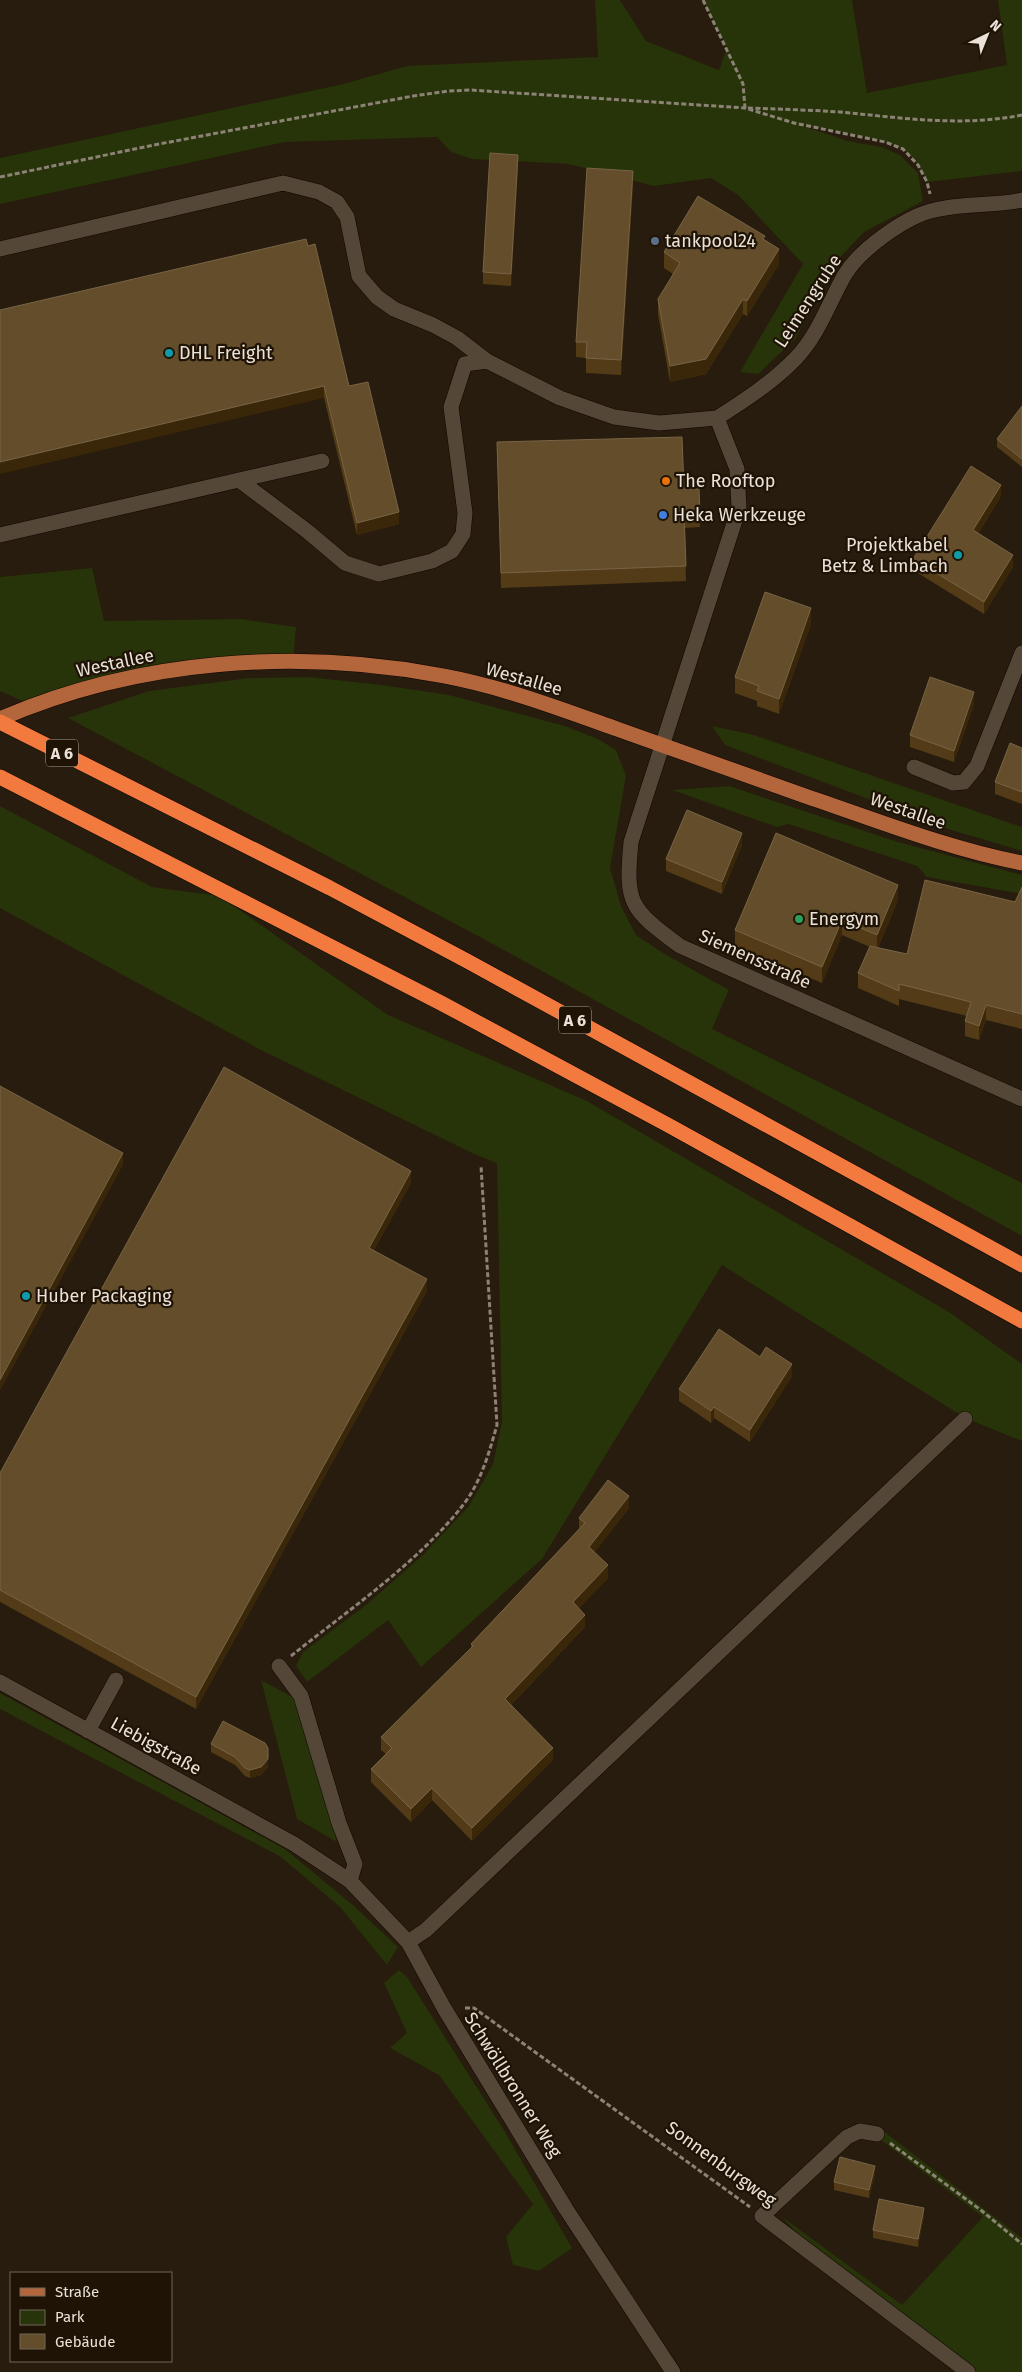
<svg xmlns="http://www.w3.org/2000/svg" width="1022" height="2372" font-family="'Fira Sans',sans-serif">
<style>
.green{fill:#273308}
.lines{fill:none;stroke-linecap:round;stroke-linejoin:round}
.minor-casing{stroke:#100600;stroke-width:16}
.major-casing{stroke:#100600;stroke-width:16}
.highway-casing{stroke:#100600;stroke-width:16}
.path{stroke:#8c8376;stroke-width:3;stroke-dasharray:5 2.5;stroke-linecap:butt}
.minor{stroke:#544737;stroke-width:15}
.major{stroke:#b3663c;stroke-width:15}
.highway{stroke:#f27a3f;stroke-width:15}
.wall{fill:#523b16}
.shaded-wall{fill:#3a2709}
.building{fill:#634d2b;stroke:#786446}
.service-dot{fill:#5c6f8a;stroke:#1e1305;stroke-width:2}
.culture-dot{fill:#0f9aa8;stroke:#1e1305;stroke-width:2}
.food-dot{fill:#e8710a;stroke:#1e1305;stroke-width:2}
.shop-dot{fill:#3f7fe0;stroke:#1e1305;stroke-width:2}
.leisure-dot{fill:#2e9e5b;stroke:#1e1305;stroke-width:2}
.labels{text-anchor:middle;dominant-baseline:central;stroke-width:4.5;stroke-linejoin:round;paint-order:stroke}
.shield{fill:#1e1305;stroke:#ada499;stroke-width:1}
.shield-label{font-size:16px;font-weight:bold;fill:#eae2d8}
.poi-label{font-size:18px;fill:#eae2d8;stroke:#1e1305;text-anchor:start}
.street-label{font-size:18px;fill:#eae2d8;stroke:#1e1305}
</style>
<rect width="100%" height="100%" fill="#271c0d"/>
<path class="green" d="M595 0H620L646 41 719 70 727 48 703 0H852L867 93 1007 65 998 0H1022V171L927 182C921 170 914 156 902 149 879 136 825 130 797 124L848 141 882 147 900 155 918 173 923 201 864 232 835 263 795 339 758 374 740 372 803 264 738 195 711 178 654 186 569 164 472 159 451 152 437 137 285 142 0 204V158L343 84 407 66 598 57Z
M92 568 104 621 241 619 296 627 293 662 174 670 32 705 0 691V577Z
M308 677 382 685 449 695 565 726 598 739 616 750 626 776 610 868 621 906 636 935 663 953 729 990 712 1029 1022 1183V1236L493 944 68 718 149 691 249 678Z
M712 726 754 735 1022 827V851L948 829 725 745Z
M729 786 898 842 1022 875V894L927 877 917 866 789 824 777 827 672 790Z
M0 806 152 887 220 896 388 1015 587 1101 949 1312 1022 1364V1441L975 1422 954 1411 722 1265 542 1559 421 1667 388 1620 307 1682 296 1666 303 1652 366 1605 423 1555 469 1506 493 1464 502 1422 497 1163 474 1154 259 1049 0 908Z
M261 1680 296 1699 337 1842 297 1819Z
M0 1693 285 1849 354 1906 398 1947 387 1965 340 1907 281 1857 0 1709Z
M399 1970 407 1977 505 2132 572 2248 539 2271 513 2265 506 2237 533 2204 439 2075 390 2048 407 2033 384 1983Z
M881 2129 1022 2238V2372H975L807 2244 781 2216 902 2305 983 2217 881 2140Z"/>
<g class="lines">
<defs>
<path id="minor" d="M1022 200C994 206 963 203 935 210 906 216 859 250 844 276 829 303 818 335 796 358 773 382 745 400 717 418L737 469 739 508 631 842C625 904 630 909 680 946L1022 1099
M0 249 283 183 319 192 337 202 347 217 359 276 377 297 394 309 433 325 457 338 487 361
M239 480 307 531 345 563 379 574 432 561 452 551 463 534 465 513 451 407 465 364 487 361 560 398 614 417 659 423 717 418
M0 535 322 461
M914 767 953 783 964 782 977 766 1022 653
M279 1666 301 1696 339 1823 355 1864 350 1881
M0 1682 294 1844 350 1881 408 1942 444 2008 566 2209 673 2372
M88 1731 116 1680
M408 1942 426 1930 965 1419
M877 2134 860 2131 847 2137 762 2216 968 2372"/>
<path id="major" d="M0 719C137 659 298 648 444 676 503 687 561 709 617 729 681 752 745 774 808 797 879 821 949 849 1022 863"/>
<path id="highway" d="M0 722 330 888 469 962 1022 1265
M0 777 441 1003 668 1125 1022 1321"/>
</defs>
<use href="#minor" class="minor-casing"/>
<use href="#major" class="major-casing"/>
<use href="#highway" class="highway-casing"/>
<path class="path" d="M703 0 743 84 745 108C777 109 809 110 840 112 901 118 962 127 1022 115
M0 177 154 145 413 96 449 91 470 90 745 108 794 123 885 142 903 149 918 165 927 182 930 194
M291 1656C347 1611 419 1562 463 1505 481 1482 489 1453 497 1425L481 1166
M465 2008H474L750 2207
M890 2143 982 2211 1022 2244"/>
<use href="#minor" class="minor"/>
<use href="#major" class="major"/>
<use href="#highway" class="highway"/>
</g>
<path class="wall" d="M518 167 511 286 483 284V272Z
M633 186 621 375 586 373V358L576 357V342Z
M765 240 779 264 747 316 743 314 706 374 670 382 658 314V299L673 274 664 268V252Z
M0 310 349 386 399 524 357 535 324 398Z
M1022 406V467L997 447V439Z
M497 442 684 489 700 513V527L685 528 686 581 501 588Z
M1001 496 978 534 1013 567 984 614 913 570V559Z
M811 624 779 714 757 706V701L735 693V677Z
M974 704 954 762 910 747V735Z
M1022 748V804L995 794V782Z
M742 845 722 894 666 871V859Z
M1022 887V1029L986 1020 979 1040 965 1036V1021L967 1016 899 999V1006L858 988V973L870 947 842 935 822 983 735 946V930L898 900 878 948 907 954 1015 902Z
M411 1183 374 1250 427 1291 196 1709 0 1602V1473Z
M760 1357 792 1376 750 1442 714 1418 711 1423 679 1401V1389Z
M629 1508 594 1553 608 1578 579 1608 585 1627 511 1705 553 1760 472 1841 432 1800 411 1822 371 1782V1769L386 1754 381 1750V1737L471 1648V1644L579 1529V1518Z
M211 1744 268 1767 261 1775 250 1778 245 1776 235 1765 211 1752Z
M875 2174 869 2198 834 2190V2182Z
M924 2216 918 2247 873 2238V2230Z"/>
<path class="shaded-wall" d="M518 155V167L511 286V274Z
M633 171V186L621 375V360Z
M779 249V264L747 316V301Z
M743 299V314L706 374 670 382V366Z
M324 386V398L0 474V462Z
M1001 485V496L973 542V530Z
M399 512V524L357 535V523Z
M1013 555V567L984 614V602Z
M811 608V624L779 714V699Z
M974 692V704L954 762V751Z
M742 833V845L722 894V882Z
M898 885V900L877 950V935Z
M842 920V935L822 983V967Z
M986 1005V1020L979 1040V1026Z
M123 1153V1165L0 1391V1380Z
M411 1171V1183L369 1259V1248Z
M427 1279V1291L196 1709V1697Z
M792 1364V1376L750 1442V1430Z
M714 1407V1418L711 1423V1411Z
M629 1496V1508L589 1560V1547Z
M608 1565V1578L573 1615V1602Z
M585 1615V1627L505 1711V1699Z
M553 1748V1760L472 1841V1828Z
M268 1759V1767L261 1775 250 1778V1770Z
M432 1788V1800L411 1822V1809Z
M875 2166V2174L869 2198V2190Z
M924 2208V2216L918 2247V2239Z"/>
<path class="building" d="M490 153 518 155 511 274 483 272Z
M587 168 633 171 621 360 586 358 587 342H576Z
M698 196 765 236 763 239 779 249 747 301 743 299 706 359 670 366 658 299 680 263 664 252Z
M306 239 308 246 315 244 349 386 368 382 399 512 357 523 324 386 0 462V310Z
M1022 406V459L997 439Z
M682 437 684 489H699L700 513H684L686 566 501 573 497 442Z
M971 466 1001 485 973 530 1013 555 984 602 913 559Z
M765 592 811 608 779 699 757 691 759 686 735 677Z
M930 677 974 692 954 751 910 735Z
M1010 743 1022 748V792L995 782Z
M687 810 742 833 722 882 666 859Z
M776 833 898 885 877 935 842 920 822 967 735 930Z
M925 880 1015 902 1022 887V1014L986 1005 979 1026 965 1021 971 1002 899 984V991L858 973 870 946 907 954Z
M224 1067 411 1171 369 1248 427 1279 196 1697 0 1590V1473Z
M0 1086 123 1153 0 1380Z
M719 1329 760 1357 766 1347 792 1364 750 1430 714 1407 711 1411 679 1389Z
M608 1480 629 1496 589 1547 608 1565 573 1602 585 1615 505 1699 553 1748 472 1828 432 1788 411 1809 371 1769 392 1748 381 1737 473 1646 471 1644 585 1523 579 1518Z
M223 1721 265 1743 268 1748V1759L261 1767 250 1770 245 1768 235 1757 211 1744Z
M840 2157 875 2166 869 2190 834 2182Z
M879 2199 924 2208 918 2239 873 2230Z"/>
<circle class="service-dot" cx="655" cy="241" r="5"/>
<g class="culture-dot">
<circle cx="169" cy="353" r="5"/>
<circle cx="958" cy="555" r="5"/>
<circle cx="26" cy="1296" r="5"/>
</g>
<circle class="food-dot" cx="666" cy="481" r="5"/>
<circle class="shop-dot" cx="663" cy="515" r="5"/>
<circle class="leisure-dot" cx="799" cy="919" r="5"/>
<g class="labels">
<g class="shield">
<rect x="46" y="739.5" width="32" height="27" rx="4"/>
<rect x="559" y="1006.5" width="32" height="27" rx="4"/>
</g>
<g class="shield-label">
<text x="62" y="753">A 6</text>
<text x="575" y="1020">A 6</text>
</g>
<g class="poi-label">
<text x="665" y="241">tankpool24</text>
<text x="179" y="353">DHL Freight</text>
<text x="676" y="481">The Rooftop</text>
<text x="673" y="515">Heka Werkzeuge</text>
<text x="948" y="545" text-anchor="end">Projektkabel<tspan x="948" dy="21">Betz &amp; Limbach</tspan></text>
<text x="809" y="919">Energym</text>
<text x="36" y="1296">Huber Packaging</text>
</g>
<g class="street-label">
<text transform="translate(808 301) rotate(-57)">Leimengrube</text>
<text transform="translate(115 663) rotate(-12)">Westallee</text>
<text transform="translate(524 679) rotate(16)">Westallee</text>
<text transform="translate(908 811) rotate(19)">Westallee</text>
<text transform="translate(755 959) rotate(24)">Siemensstraße</text>
<text transform="translate(156 1746) rotate(29)">Liebigstraße</text>
<text transform="translate(513 2085) rotate(58)">Schwöllbronner Weg</text>
<text transform="translate(721 2164) rotate(36)">Sonnenburgweg</text>
</g>
</g>
<rect x="10" y="2272" width="162" height="90" fill="#1e1305" stroke="#706659"/>
<rect x="20" y="2288" width="25" height="8" fill="#b3663c" stroke="#706659"/>
<text x="55" y="2297" font-size="15" fill="#eae2d8">Straße</text>
<rect x="20" y="2310" width="25" height="15" fill="#273308" stroke="#706659"/>
<text x="55" y="2322" font-size="15" fill="#eae2d8">Park</text>
<rect x="20" y="2334" width="25" height="15" fill="#634d2b" stroke="#706659"/>
<text x="55" y="2347" font-size="15" fill="#eae2d8">Gebäude</text>
<g transform="translate(987 35) rotate(43)" stroke="#1e1305" stroke-width="4" paint-order="stroke">
<path d="M0-4L9 19L0 12L-9 19Z" fill="#eae2d8"/>
<text y="-8" font-size="14" font-weight="bold" text-anchor="middle" fill="#eae2d8">N</text>
</g>
</svg>
